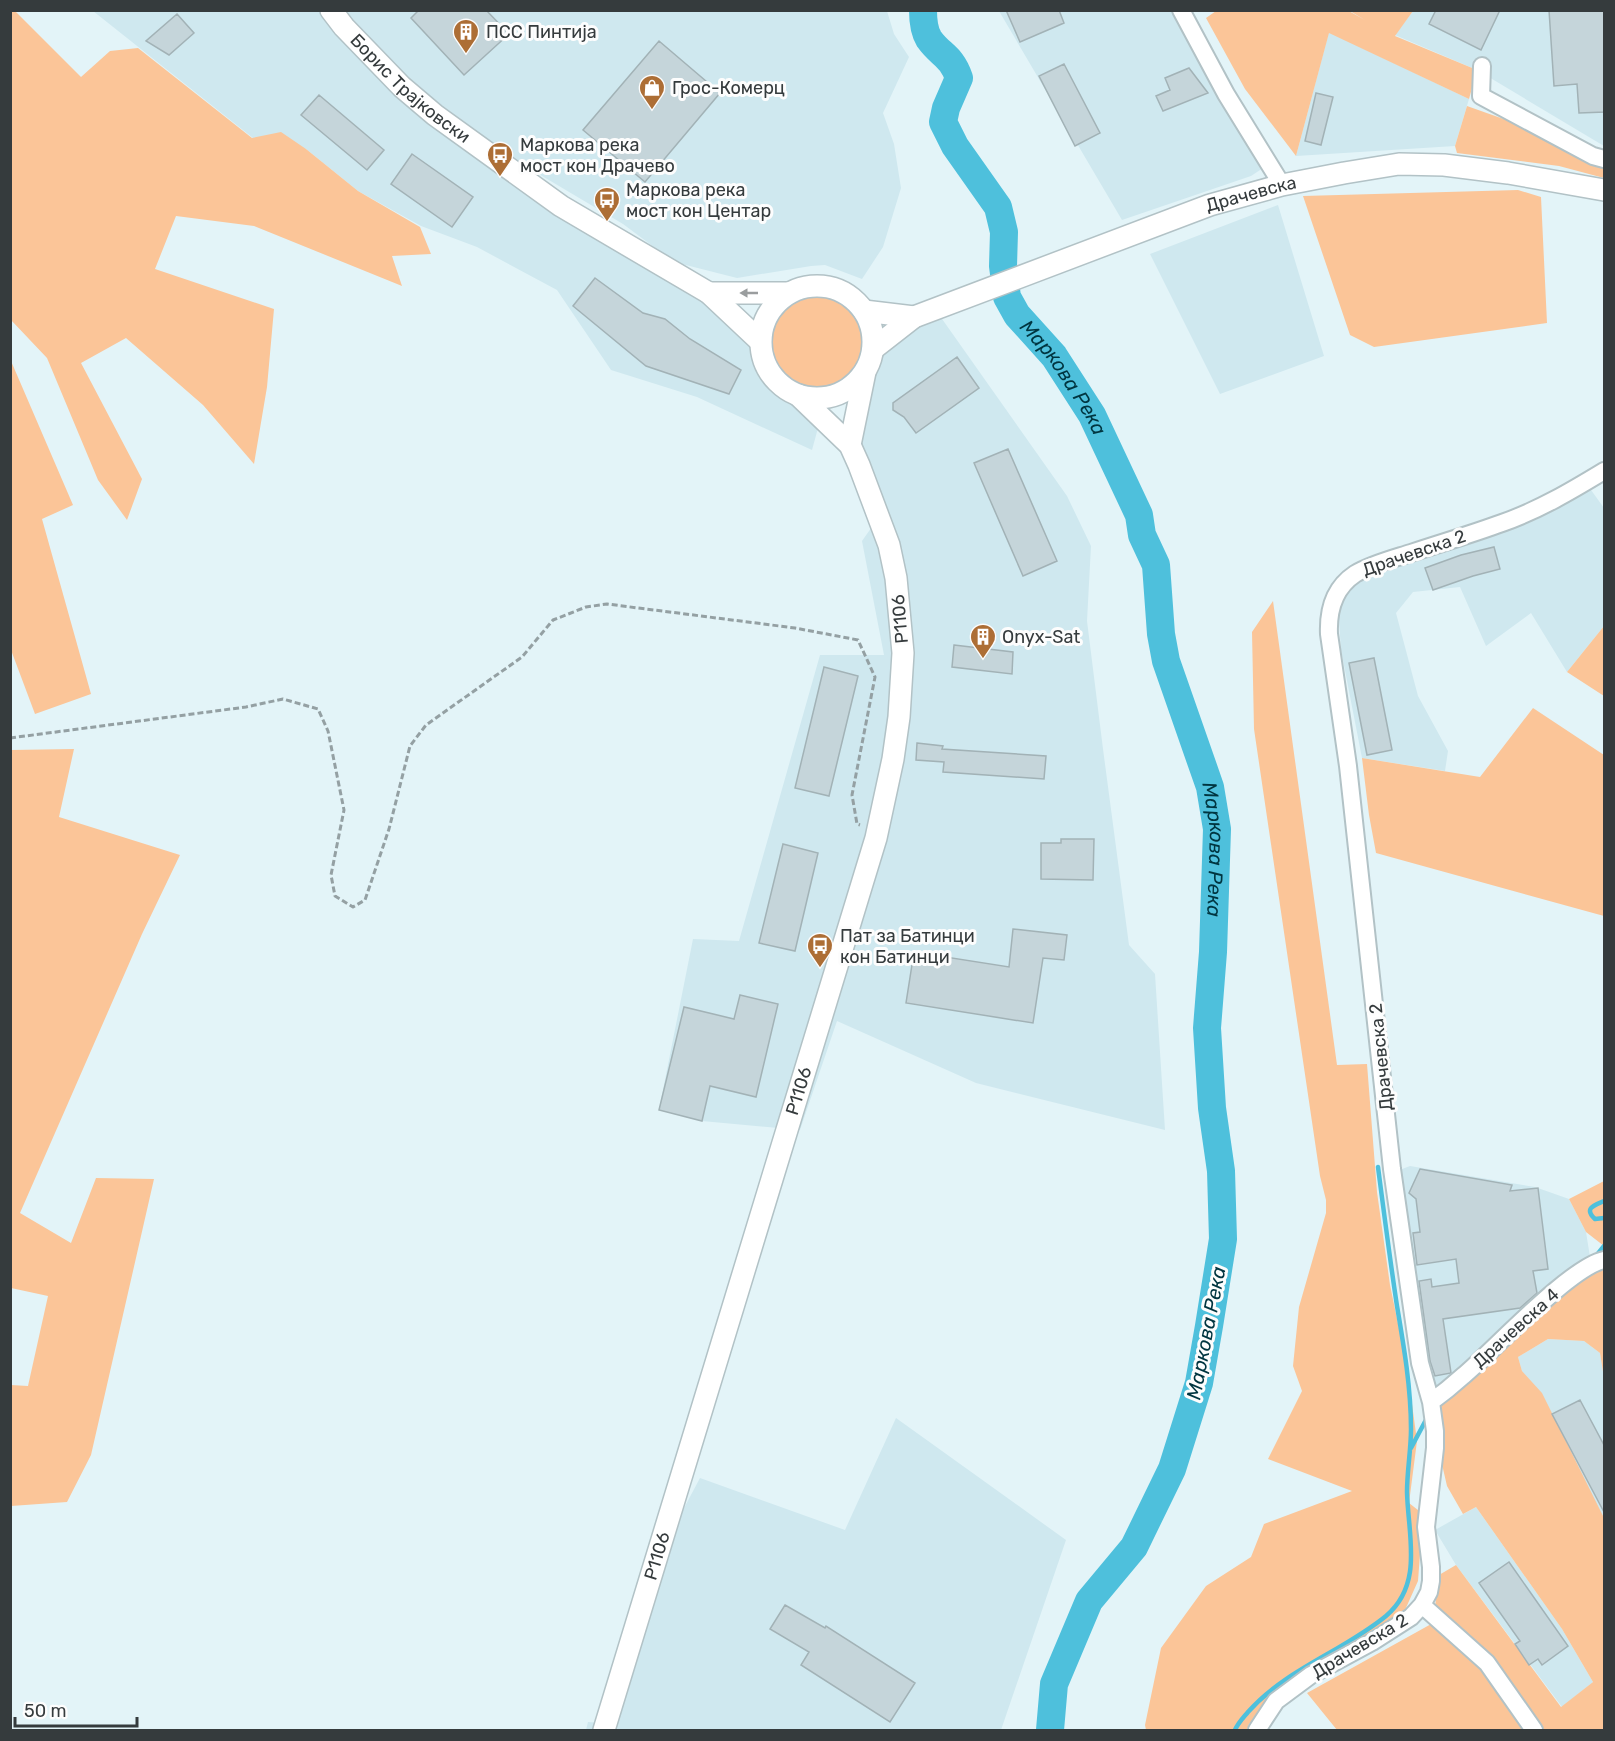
<svg xmlns="http://www.w3.org/2000/svg" width="1615" height="1741" font-family="Rubik,sans-serif">
<style>
.built{fill:#cfe8ef}
.green{fill:#fbc598}
.lines{fill:none;stroke-linecap:round;stroke-linejoin:round}
.stream{stroke:#4ec0dc;stroke-width:4.5}
.river{stroke:#4ec0dc;stroke-width:28}
.building{fill:#c5d5da;stroke:#a2b2b6;stroke-width:1.5}
.minor-casing{stroke:#b2c2c6;stroke-width:20}
.major-casing{stroke:#b2c2c6;stroke-width:24}
.path{stroke:#94a0a3;stroke-width:3;stroke-dasharray:6 3;stroke-linecap:butt}
.minor{stroke:#fff;stroke-width:16}
.major{stroke:#fff;stroke-width:21}
.oneway{fill:#9a9d9e}
.labels{text-anchor:middle;dominant-baseline:central;stroke-width:6;stroke-linejoin:round;paint-order:stroke}
.poi-label{font-size:18px;fill:#353b3d;stroke:#fdfdfd;text-anchor:start}
.street-label{font-size:18px;fill:#353b3d;stroke:#fdfdfd}
.water-label{font-size:20px;font-style:italic;fill:#003540;stroke:#fdfdfd}
</style>
<rect width="100%" height="100%" fill="#e3f4f8"/>
<path class="built" d="M93 11H331L402 87 709 293 760 341 764 364 778 383 798 395 821 417 812 450 697 397 611 370 557 290 477 247 421 226 358 191 306 149 253 138Z
M345 11H887L894 34 909 57 883 113 894 144 901 188 883 247 862 279 825 265 811 266 737 278 674 262 623 224 441 116 362 38Z
M999 11H1178L1266 166 1251 176 1122 220Z
M1413 11H1604V146L1477 70 1395 35Z
M1329 32 1469 99 1455 146 1296 156Z
M1278 205 1324 356 1220 394 1150 254Z
M935 309 1067 496 1091 546 1087 621 1103 749 1129 945 1155 974 1165 1130 976 1083 837 1021 800 1130 702 1121 659 1110 693 939 739 941 820 655H884L862 541 888 504 878 514 859 465 865 371 873 349Z
M1591 490 1604 508V626L1567 672 1531 613 1486 646 1460 587 1413 592 1396 613 1418 696 1448 751 1445 771 1362 758 1341 650 1338 607 1347 588 1399 563 1538 519Z
M1410 1166 1535 1187 1569 1199 1586 1232 1590 1257 1445 1382 1431 1388 1397 1171Z
M1548 1339 1584 1341 1600 1353 1604 1378V1521L1522 1371 1518 1357Z
M896 1418 1066 1540 1001 1730H586L588 1722 614 1724 675 1525 700 1478 845 1530Z
M1476 1507 1562 1629 1593 1682 1562 1707 1456 1565 1435 1530Z"/>
<path class="green" d="M11 10 15 11 81 77 110 51 138 48 252 138 281 132 306 149 358 191 420 227 431 254 392 256 402 286 254 226 176 216 155 269 274 309 267 387 254 464 203 405 126 338 81 363 142 479 127 520 98 480 47 358 11 320Z
M1347 10 1365 20 1350 11H1413L1395 36 1477 70 1469 99 1329 33 1296 156 1245 89 1206 18 1216 11Z
M1467 106 1543 133 1604 166V178L1559 166 1457 153 1455 146Z
M1518 190 1541 197 1547 323 1374 347 1350 335 1303 196Z
M768 342a48 48 0 1 1 96 0a48 48 0 1 1-96 0Z
M11 361 73 505 42 519 91 694 35 714 11 650Z
M1273 601 1337 1065 1367 1064 1377 1192 1390 1285 1407 1367 1417 1441 1409 1503 1423 1514 1418 1581 1405 1610 1372 1637 1274 1698 1249 1724 1247 1730H1146L1145 1725 1161 1648 1206 1586 1251 1557 1264 1524 1352 1491 1268 1459 1302 1391 1293 1366 1299 1307 1326 1213V1200L1320 1176 1254 729 1252 632Z
M1604 626V696L1567 672Z
M1533 708 1604 755V916L1376 853 1369 815 1362 758 1480 777Z
M74 749 59 817 180 855 142 934 20 1213 71 1243 96 1178 154 1179 91 1455 67 1502 11 1506V1385L28 1386 48 1296 11 1288V750Z
M1604 1181V1246L1586 1232 1569 1199Z
M1604 1253V1378L1600 1353 1584 1341 1548 1339 1518 1357 1522 1371 1542 1393 1604 1518V1730H1337L1307 1693 1433 1623 1439 1575 1456 1565 1561 1707 1593 1682 1562 1629 1476 1507 1463 1514 1447 1486 1441 1460 1444 1436 1431 1388 1445 1382 1590 1257Z"/>
<g class="lines">
<path class="stream" d="M1604 1201C1595 1205 1583 1208 1595 1219L1604 1218
M1596 1256 1604 1246
M1411 1448 1428 1416
M1235 1730C1238 1723 1243 1718 1248 1712 1286 1669 1342 1652 1386 1616 1424 1584 1408 1535 1407 1492 1407 1471 1411 1450 1411 1429 1411 1388 1404 1347 1397 1306 1390 1260 1384 1213 1378 1167"/>
<path class="river" id="s1" d="M923 10C923 20 924 31 929 39 941 56 951 55 959 78L946 108 943 122 955 146 998 207 1004 232 1003 266 1007 297 1017 315 1054 356 1092 415 1139 515 1142 535 1156 565 1161 634 1166 661 1210 787 1217 829 1213 952 1207 1028 1212 1108 1221 1171 1223 1239 1209 1326 1199 1383 1172 1469 1134 1547 1089 1601 1054 1684 1050 1730"/>
</g>
<path class="building" d="M419 10H486L509 34 464 75 411 18Z
M1006 10H1059L1064 23 1020 42Z
M1436 10H1500L1481 50 1429 24Z
M1549 10H1605V112L1579 113 1577 84 1554 86Z
M177 14 194 33 169 55 146 41Z
M659 41 720 93 645 182 583 130Z
M1064 64 1100 133 1075 146 1039 76Z
M1189 68 1208 93 1163 111 1156 96 1170 90 1165 78Z
M1316 93 1333 97 1321 145 1305 141Z
M319 95 384 150 367 170 301 115Z
M412 154 473 197 452 227 391 184Z
M595 278 643 313 665 319 690 339 741 370 729 394 646 366 573 306Z
M957 357 979 388 916 433 904 417 893 410V403Z
M1008 449 1057 561 1023 576 974 463Z
M1494 547 1500 569 1473 576 1433 590 1425 568 1461 555Z
M954 645 1013 652 1012 674 952 667Z
M1374 658 1392 750 1367 755 1349 663Z
M824 667 858 676 829 796 795 788Z
M917 743 943 746 942 749 1046 756 1044 779 943 772 944 762 916 760Z
M1061 839H1094L1093 880 1041 879V843H1061Z
M783 844 818 853 795 951 759 943Z
M1013 929 1067 935 1064 960 1043 958 1033 1023 906 1003 914 952 1009 967Z
M740 995 778 1004 756 1097 710 1086 702 1121 659 1110 684 1007 734 1019Z
M1420 1169 1512 1185 1510 1191 1538 1188 1548 1269 1533 1271 1537 1293 1520 1308 1443 1319 1451 1373 1435 1376 1430 1361 1419 1281 1431 1279 1432 1287 1459 1283 1456 1259 1417 1265 1413 1233 1420 1232 1416 1199 1409 1193Z
M1580 1400 1605 1447V1514L1552 1414Z
M1509 1562 1568 1646 1542 1665 1538 1659 1529 1665 1515 1644 1520 1641 1479 1583Z
M785 1605 825 1628 826 1626 915 1683 890 1722 801 1665 809 1652 770 1629Z"/>
<g class="lines">
<defs>
<path id="minor" d="M1181 10 1226 94 1282 185
M1482 66 1481 96 1593 156 1604 159
M1431 1402C1442 1394 1453 1385 1463 1376 1494 1350 1570 1267 1604 1260
M1422 1605 1487 1663 1534 1730
M1257 1730 1276 1701 1311 1675 1372 1642 1411 1617 1422 1605 1429 1592 1431 1581V1567L1426 1527 1435 1448V1431L1431 1402 1420 1363 1392 1169 1348 766 1329 634C1328 611 1334 588 1355 574 1372 564 1392 559 1411 553 1441 543 1472 534 1502 523 1539 510 1571 491 1604 471"/>
<g id="major">
<path id="s2" d="M331 10 344 27 402 87 435 115 561 206 709 293 760 341"/>
<circle cx="817" cy="342" r="56"/>
<path d="M709 293H788"/>
<path d="M864 311 914 317"/>
<path id="s3" d="M873 349 914 317 1210 205 1282 185 1344 173 1399 164 1444 165 1508 173 1604 190"/>
<path d="M850 445 865 372"/>
<path id="s4" d="M604 1730 876 838 893 759 899 717 903 653 896 578 889 545 859 465 850 445 798 395"/>
</g>
</defs>
<use href="#minor" class="minor-casing"/>
<use href="#major" class="major-casing"/>
<path class="path" d="M10 738 246 707 283 699 318 709 328 731 344 810 331 875 335 896 353 907 365 900 389 829 410 746 426 725 522 657 553 620 586 607 607 604 795 628 858 640 875 677 852 795 857 824 860 825"/>
<use href="#minor" class="minor"/>
<use href="#major" class="major"/>
</g>
<defs><path id="oneway-solid" d="M-6-.8H1V-3.2L6.5 0L1 3.2V.8H-6Z" transform="scale(1.5)"/></defs>
<use class="oneway" href="#oneway-solid" transform="translate(749 293) rotate(-180)"/>
<defs>
<symbol id="building-pin" viewBox="-11 -11 22 30"><path d="M0 17L-7.5 6A9.5 9.5 0 1 1 7.5 6Z" fill="#ad6e35" stroke="#fdfdfd"/><path d="M-4-6H4V6H1V3H-1V6H-4ZM-2.5-4.3h1.7v1.8h-1.7ZM.8-4.3h1.7v1.8H.8ZM-2.5-1h1.7V.8h-1.7ZM.8-1h1.7V.8H.8Z" fill="#fff"/></symbol>
<symbol id="shop-pin" viewBox="-11 -11 22 30"><path d="M0 17L-7.5 6A9.5 9.5 0 1 1 7.5 6Z" fill="#ad6e35" stroke="#fdfdfd"/><path d="M-5-2.5h2.3a2.7 3.5 0 0 1 5.4 0H5L5.5 6h-11ZM-1.5-2.5h3a1.5 2.3 0 0 0-3 0Z" fill="#fff"/></symbol>
<symbol id="bus-pin" viewBox="-11 -11 22 30"><path d="M0 17L-7.5 6A9.5 9.5 0 1 1 7.5 6Z" fill="#ad6e35" stroke="#fdfdfd"/><path d="M-5-6H5V4H4V6H2V4H-2V6H-4V4H-5ZM-3.5-4V0h7V-4ZM-3.5 1.2v1.5H-2V1.2ZM2 1.2v1.5H3.5V1.2Z" fill="#fff"/></symbol>
</defs>
<g fill-rule="evenodd">
<use href="#building-pin" x="451" y="17" width="30" height="40"/>
<use href="#shop-pin" x="637" y="73" width="30" height="40"/>
<use href="#bus-pin" x="485" y="140" width="30" height="40"/>
<use href="#bus-pin" x="592" y="185" width="30" height="40"/>
<use href="#building-pin" x="968" y="622" width="30" height="40"/>
<use href="#bus-pin" x="805" y="931" width="30" height="40"/>
</g>
<g class="labels">
<g class="poi-label">
<text x="486" y="32">ПСС Пинтија</text>
<text x="672" y="88">Грос-Комерц</text>
<text x="520" y="145">Маркова река<tspan x="520" dy="21">мост кон Драчево</tspan></text>
<text x="626" y="190">Маркова река<tspan x="626" dy="21">мост кон Центар</tspan></text>
<text x="1002" y="637">Onyx-Sat</text>
<text x="840" y="936">Пат за Батинци<tspan x="840" dy="21">кон Батинци</tspan></text>
</g>
<g class="street-label">
<text stroke="none"><textPath href="#s2" startOffset="112">Борис Трајковски</textPath></text>
<text stroke="none"><textPath href="#s3" startOffset="411">Драчевска</textPath></text>
<text transform="translate(1414 553) rotate(-19)">Драчевска 2</text>
<text transform="translate(900 619) rotate(-95)">P1106</text>
<text transform="translate(1381 1057) rotate(-96)">Драчевска 2</text>
<text stroke="none"><textPath href="#s4" startOffset="668">P1106</textPath></text>
<text transform="translate(1516 1328) rotate(-42)">Драчевска 4</text>
<text stroke="none"><textPath href="#s4" startOffset="182">P1106</textPath></text>
<text transform="translate(1360 1646) rotate(-31)">Драчевска 2</text>
</g>
<g class="water-label">
<text stroke="none"><textPath href="#s1" startOffset="418">Маркова Река</textPath></text>
<text stroke="none"><textPath href="#s1" startOffset="922">Маркова Река</textPath></text>
<text transform="translate(1206 1333) rotate(-79)">Маркова Река</text>
</g>
</g>
<rect width="1615" height="1741" fill="none" stroke="#353b3d" stroke-width="24"/>
<path d="M15 1717v9h122v-9" fill="none" stroke="#353b3d" stroke-width="3"/>
<text x="24" y="1717" font-size="18" fill="#353b3d" stroke="#fdfdfd" stroke-width="4.5" paint-order="stroke">50 m</text>
</svg>
